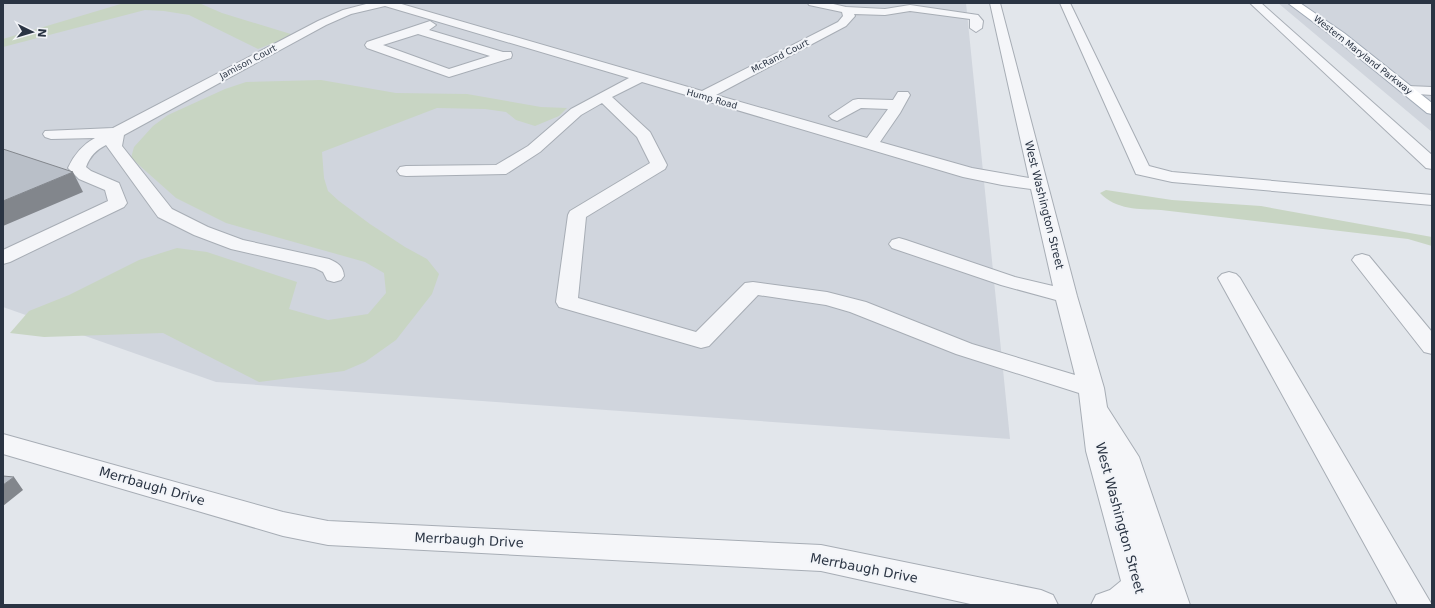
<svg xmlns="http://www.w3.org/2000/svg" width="1435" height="608" font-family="'DejaVu Sans',sans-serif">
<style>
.built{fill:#d0d5dd}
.green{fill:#c8d5c3}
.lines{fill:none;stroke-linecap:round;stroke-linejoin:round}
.minor-casing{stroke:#a7adb5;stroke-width:2}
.major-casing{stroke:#a1aab6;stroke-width:2}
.minor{fill:#f5f6f9;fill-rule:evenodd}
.major{fill:#fff;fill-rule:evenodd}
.shaded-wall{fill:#82868c}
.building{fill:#b9bfc8;stroke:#82868c}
.labels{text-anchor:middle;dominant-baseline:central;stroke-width:4;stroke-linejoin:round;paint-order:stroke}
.far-street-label{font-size:9px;fill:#2a3443;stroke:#f2f4f8}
.street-label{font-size:11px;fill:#2a3443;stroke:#f2f4f8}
.near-street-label{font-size:13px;fill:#2a3443;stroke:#f2f4f8}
</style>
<rect width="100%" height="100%" fill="#e2e6eb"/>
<path class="built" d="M3 3H966L1010 439 216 382 3 307Z
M1278 3H1432V132Z"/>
<path class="green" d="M124 3H199L222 13 294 35 258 49 189 15 164 11 145 10 3 47V39Z
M321 80 396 93 467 94 541 107 567 108 559 116 535 126 516 120 506 112 485 109 437 108 322 152 324 178 328 191 339 201 370 224 405 247 427 259 439 274 432 294 396 340 365 362 344 371 259 382 163 333 44 337 10 333 29 311 69 295 139 260 177 248 207 252 297 282 289 309 328 320 368 314 386 293 384 273 365 262 226 223 176 198 131 158 134 147 153 126 168 115 225 89 246 82Z
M1106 190 1172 200 1261 206 1432 237V246L1408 239 1161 210C1139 209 1116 210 1100 193Z"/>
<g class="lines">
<defs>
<path id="minor" d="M370 3H398L702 91 838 22 843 16 842 12 809 5 808 3H829L846 7 885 9 910 5 978 15 983 21 982 28 976 32 970 28V19L910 11 885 15 854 14 855 16 846 26 716 95 867 138 888 109 861 108 837 121 832 119 829 116 853 100 858 99 893 100 898 92H908L910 95 900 113 880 142 972 168 1029 178 990 3H1000L1077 296 1104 388 1107 407 1139 457 1190 605H1091L1096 595 1110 590 1121 581 1086 451 1079 393 956 354 850 312 826 305 758 295 709 346 701 348 559 307 556 302 568 215 570 211 650 163 637 137 602 103 581 115 540 152 506 174 406 176 400 175 397 171 400 167 406 166 496 165 528 146 571 109 629 78 385 6 351 14 326 25 124 135 122 146 172 209 208 227 243 240 329 259C338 263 343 266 344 276L341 280 334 282 327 280 323 272 315 268 231 249 194 235 158 217 106 145C96 150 90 156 86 167L91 171 119 183 127 203 124 207 10 262 3 264V250L108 201 105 190 79 179 68 168C74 155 82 145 95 138L51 139 45 137 43 134 45 131 113 128 318 21 343 10ZM642 82 963 177 1002 185 1031 189 1053 286 1015 277 906 240 899 238 892 240 889 244 892 248 1001 285 1056 300 1075 375 972 344 866 302 827 292 753 282 745 283 696 332 578 298 586 217 665 169 667 165 650 132 612 97Z
M1060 3H1070L1149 166 1172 172 1432 195V205L1172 182 1136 174Z
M1250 3H1261L1432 155V169L1426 168Z
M430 21 436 25 429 30 503 52H511L512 55 511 58 449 77 367 48 365 45 367 42ZM418 34 490 56 449 69 383 45Z
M1408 86 1432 87V95L1403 93 1401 90 1403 87Z
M1362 254 1369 256 1432 332V354L1424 352 1352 260 1355 256Z
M1229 272 1236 274 1240 278 1432 605H1398L1218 278 1222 274Z
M3 434 283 512 328 521 821 545 1041 590 1053 595 1058 605H975L821 571 328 545 283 536 3 454Z"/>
<path id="major" d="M1288 3H1300L1344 33 1432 103V114L1427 113 1336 39Z"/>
</defs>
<use href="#minor" class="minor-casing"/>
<use href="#major" class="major-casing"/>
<use href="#minor" class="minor"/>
<use href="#major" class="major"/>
</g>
<path class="shaded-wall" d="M73 172 83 192 3 226V201Z
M14 477 23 490 3 506V485Z"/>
<path class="building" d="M3 149 73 172 3 201Z
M3 476 14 477 3 485Z"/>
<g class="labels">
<g class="far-street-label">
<text transform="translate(1363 55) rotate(38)">Western Maryland Parkway</text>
<text transform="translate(780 56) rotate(-27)">McRand Court</text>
<text transform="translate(248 62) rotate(-28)">Jamison Court</text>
<text transform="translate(712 99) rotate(16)">Hump Road</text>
</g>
<g class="street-label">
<text transform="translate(1044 205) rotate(76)">West Washington Street</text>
</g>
<g class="near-street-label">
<text transform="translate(152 486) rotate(16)">Merrbaugh Drive</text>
<text transform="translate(1120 518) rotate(75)">West Washington Street</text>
<text transform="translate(469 540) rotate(3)">Merrbaugh Drive</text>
<text transform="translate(864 568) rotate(11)">Merrbaugh Drive</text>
</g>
</g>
<rect width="1435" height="608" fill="none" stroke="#2a3443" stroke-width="8"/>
<g transform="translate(32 32) rotate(95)" stroke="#f2f4f8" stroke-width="3" paint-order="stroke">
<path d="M0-3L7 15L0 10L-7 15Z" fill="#2a3443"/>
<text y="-6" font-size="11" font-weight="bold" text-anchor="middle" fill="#2a3443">N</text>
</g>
</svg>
